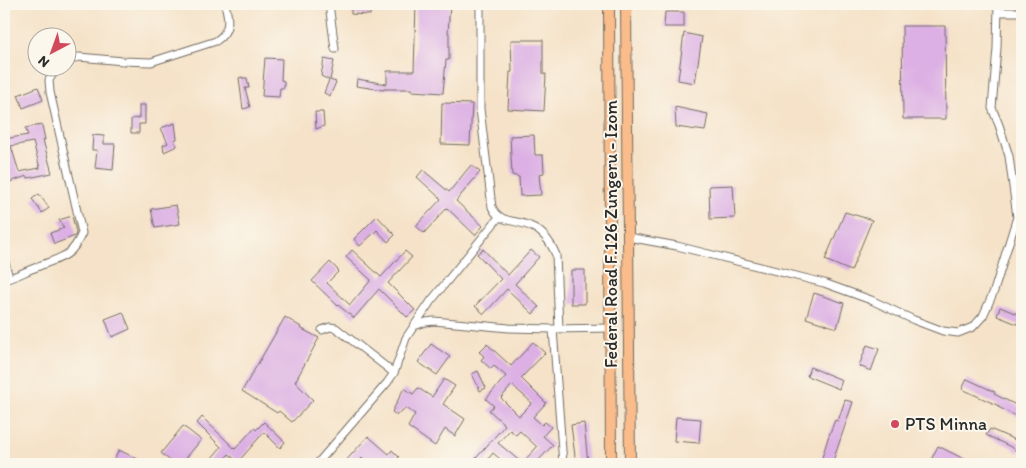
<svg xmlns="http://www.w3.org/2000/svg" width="1026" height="468" font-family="Itim,sans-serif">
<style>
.building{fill:#dcb0e4;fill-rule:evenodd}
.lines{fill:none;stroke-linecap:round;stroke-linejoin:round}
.minor-casing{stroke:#726b62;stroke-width:9}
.primary-casing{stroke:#726b62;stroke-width:12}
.minor{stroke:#fff;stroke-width:7}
.primary{stroke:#f9bc8a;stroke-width:10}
.poi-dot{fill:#d1495b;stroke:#fbf7ec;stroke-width:2}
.labels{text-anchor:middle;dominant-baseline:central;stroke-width:4;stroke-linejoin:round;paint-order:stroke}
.street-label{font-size:18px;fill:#2b2b2b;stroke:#fbf7ec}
.poi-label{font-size:18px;fill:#2b2b2b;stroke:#fbf7ec;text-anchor:start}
</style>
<rect width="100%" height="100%" fill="#fbf7ec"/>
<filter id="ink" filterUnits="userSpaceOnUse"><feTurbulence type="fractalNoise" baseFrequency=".02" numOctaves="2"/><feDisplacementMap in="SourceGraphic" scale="10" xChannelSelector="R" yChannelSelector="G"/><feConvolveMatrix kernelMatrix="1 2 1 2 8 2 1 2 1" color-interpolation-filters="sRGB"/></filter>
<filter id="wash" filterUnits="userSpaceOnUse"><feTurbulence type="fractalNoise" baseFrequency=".0096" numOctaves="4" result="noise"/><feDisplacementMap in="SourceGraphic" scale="20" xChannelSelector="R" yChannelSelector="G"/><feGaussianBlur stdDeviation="1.12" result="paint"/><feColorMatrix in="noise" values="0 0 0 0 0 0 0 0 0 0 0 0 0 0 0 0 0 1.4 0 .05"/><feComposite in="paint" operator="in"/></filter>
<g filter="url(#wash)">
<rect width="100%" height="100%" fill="#f5e2c8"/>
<g id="blocks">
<path class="building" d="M351 4 371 5 370 15 351 14Z
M416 4H450L448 33H449V60H446L443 93 412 91V89H384V90L356 86 357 79 387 84V71H414Z
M665 12H684V27H664Z
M902 26H945L946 119H903Z
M684 33 702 37 695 83 678 80Z
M511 40H543V74H546L544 111 508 109 510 72H512Z
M265 58 282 59 281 80 284 81V88H280L279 97 262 96Z
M324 59 334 61 330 80 336 82 330 96 324 93 329 80 321 76Z
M242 77V78H247L249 88H245L250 107 243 109 239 78Z
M38 87 43 100 23 108 18 95Z
M442 103 472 104 470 145 441 144Z
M139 105H145V124H139V133H131V119L139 118Z
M675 107 708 114 705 131 676 127Z
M315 112H323L324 126 316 129Z
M175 123 177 139 174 140 177 146 164 152 163 145 168 143 161 128Z
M42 125 45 140H43L52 173 28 178 27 176 4 184V139L28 135 25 128ZM33 142 40 168 19 172 11 146Z
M93 135 104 136V144H115L113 170 95 168 97 150H92Z
M534 135 535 155H543L544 173 539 174 541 195 520 196 519 177 512 175 510 136Z
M471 165 480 172 456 201 483 226 475 235 447 208 424 233 416 226 441 199 417 177 423 170 449 192Z
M733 185 735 218 710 219 709 186Z
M39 194 49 208 42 213 32 199Z
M176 205 180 224 155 228 151 209Z
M845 212 872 220 851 271 825 260Z
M72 216 76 232 75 236 54 244 50 233 64 228 59 220Z
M377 216 395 235 388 242 377 230 360 246 354 239Z
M483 249 508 275 531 250 539 257 515 284 539 307 533 314 507 289 484 314 475 306 501 279 477 254Z
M352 250 381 277 405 251 412 257 388 283 415 310 407 317 379 289 354 318 338 305V306L312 281 330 262 339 271 327 283 350 305 371 280 346 257Z
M571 270H585V304H571Z
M814 293 844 303 837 328 806 318Z
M1000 307 1022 316V326L997 316Z
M123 312 130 329 112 337 105 319Z
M285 317 301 327 300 328 319 338 295 382 313 400 292 422 279 411 277 413 242 391Z
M533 342 545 353 521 378 546 403 533 417 542 425 545 422 551 427 543 436 553 445 535 464H506L493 453 484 464H471L505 425 489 410 494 406 486 399 506 376 494 366 491 369 481 360 484 356 479 352 487 344 511 366ZM512 385 532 403 519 416 501 398ZM510 430 516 435 520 431 537 447 522 463 498 443Z
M431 344 450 357 437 375 418 362Z
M867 345 879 349 871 371 859 366Z
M810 367 842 380 839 389 807 376Z
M478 371 486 388 480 391 472 374Z
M444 379 455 386 443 404 465 419 455 436 445 429 435 446 408 427 415 414 406 408 396 415 392 412 404 388 413 394 418 388 432 397Z
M967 379 995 392 994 394 1022 408V419L998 407 999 406 962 389Z
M845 400 853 402 832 464H820L828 438 835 420 838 421Z
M202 417 235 449 254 428 256 430 264 422 285 442 280 448 264 432 238 462 229 454 220 464H207L221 447 197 423Z
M676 417 701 419 699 443 674 441Z
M584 423 588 464H576L571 425Z
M183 426 201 440 181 464H174L161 453Z
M990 429 1022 443 1018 453 1013 448 986 435Z
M368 436 389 454 392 450 399 457 398 458 405 464H370L362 458 357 464H343Z
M938 446 974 464H945L932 458Z
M119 450 148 464H122L114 460Z"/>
</g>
</g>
<g filter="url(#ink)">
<use href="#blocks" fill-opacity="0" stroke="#726b62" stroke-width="1"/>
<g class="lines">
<defs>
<path id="minor" d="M329 4 335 49
M480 4V109L492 207C500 224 515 219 530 226 543 231 551 243 556 255L559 329
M998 12H1022
M68 60 79 57 123 61 151 62 216 41C231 31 229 19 225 4
M628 237 677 246 824 283 871 300 914 320 943 331 958 333 973 327 983 316 994 291 1017 217 1009 156 999 125 992 108 997 48 998 4
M4 259 9 278
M4 280C15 277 26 271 37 267 60 257 71 259 82 233L50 92 49 80 57 68
M414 326 431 301 499 217
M553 329 563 464
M322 330 330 327 336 328 394 373
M317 464 387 383 394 373 406 338 414 326 426 322 434 321 509 328 553 329 611 328
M1019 464 1022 458"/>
<path id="primary" d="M609 4 611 464
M626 4 630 464"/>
</defs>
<use href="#minor" class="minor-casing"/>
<use href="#primary" class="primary-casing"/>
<use href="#minor" class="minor"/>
<use href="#primary" class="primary"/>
</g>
</g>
<circle class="poi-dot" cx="895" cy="424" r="5"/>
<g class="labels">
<g class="street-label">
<text transform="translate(611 234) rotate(-90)">Federal Road F.126 Zungeru - Izom</text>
</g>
<g class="poi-label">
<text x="905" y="424">PTS Minna</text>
</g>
</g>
<rect width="1026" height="468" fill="none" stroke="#fbf7ec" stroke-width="20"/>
<g transform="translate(52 52) rotate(221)"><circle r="24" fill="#fbf7ec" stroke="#a8a59f"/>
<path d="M0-4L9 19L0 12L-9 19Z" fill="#d1495b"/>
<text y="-8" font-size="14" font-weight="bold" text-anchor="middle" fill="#2b2b2b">N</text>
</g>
</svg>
